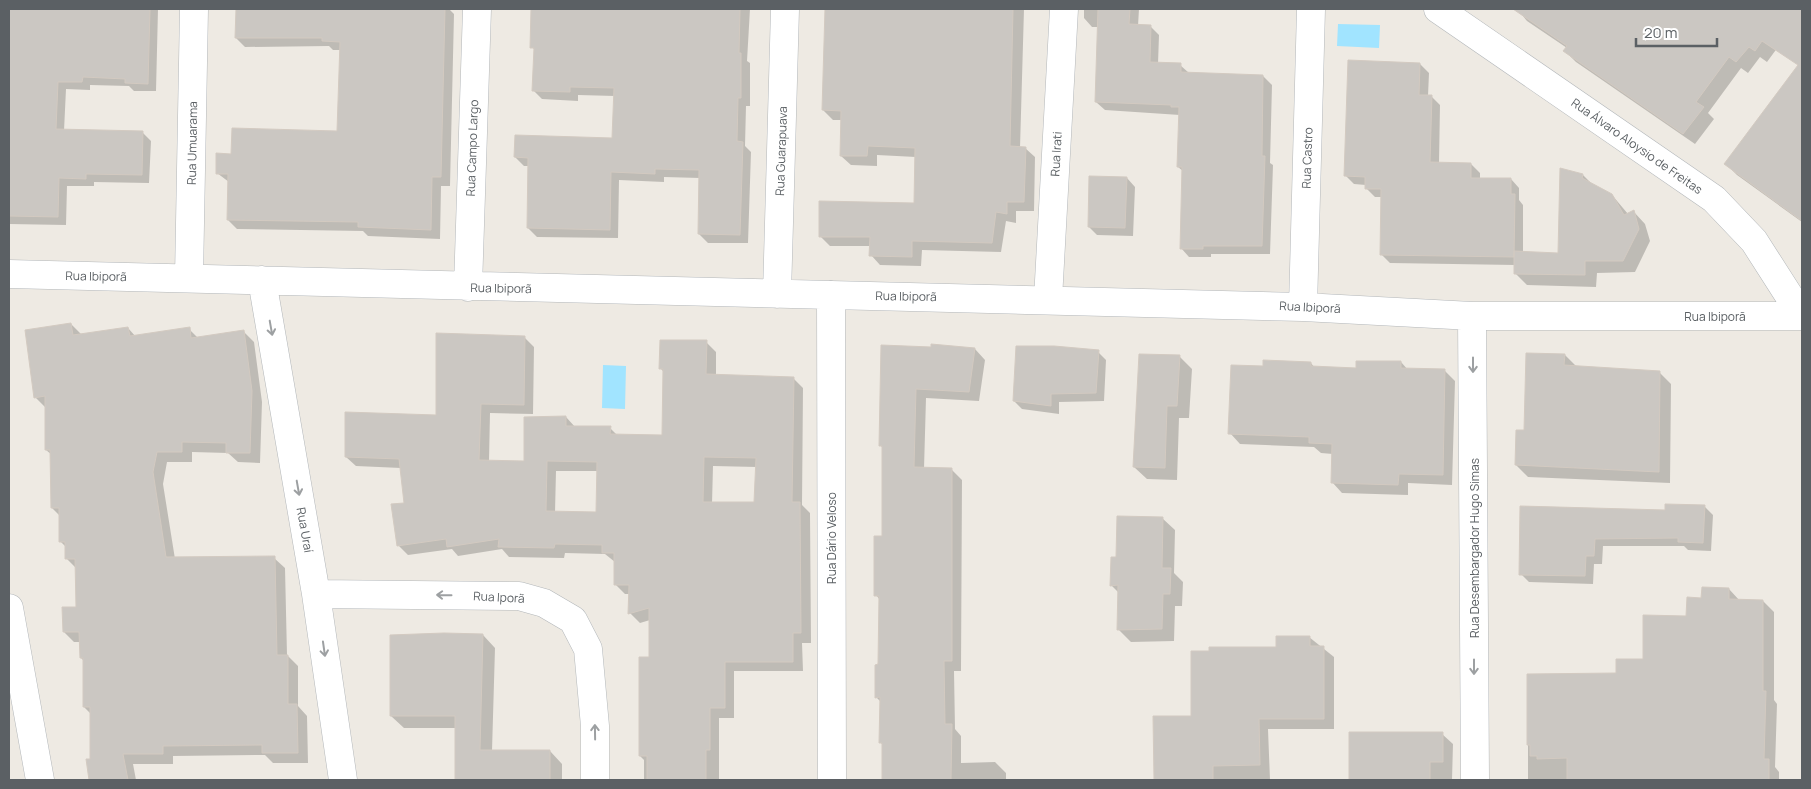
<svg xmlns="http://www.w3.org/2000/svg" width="1811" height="789" font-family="Manrope,sans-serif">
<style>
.water{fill:#a1e4ff}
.shadow{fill:#0003;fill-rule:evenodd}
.building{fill:#cbc7c2;stroke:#d3cac1;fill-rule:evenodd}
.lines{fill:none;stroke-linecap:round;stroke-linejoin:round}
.minor-casing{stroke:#b3b7ba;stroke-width:29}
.minor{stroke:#fff;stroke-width:28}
.oneway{stroke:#9da0a2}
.labels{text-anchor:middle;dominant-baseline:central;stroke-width:4;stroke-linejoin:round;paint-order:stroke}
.street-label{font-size:12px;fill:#5b6064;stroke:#fff}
</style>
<rect width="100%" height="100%" fill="#eeeae3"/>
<path class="water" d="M1338 24 1380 25 1379 48 1337 46Z
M603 365 626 366 625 409 602 408Z"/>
<path class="shadow" d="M9 9H158L156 91H134L129 86 90 85V90L66 89 64 131 142 132 151 141 149 183 94 182V186H67L66 225 9 224Z
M237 9H449L454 14 450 186H441L440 239 368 236 363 231 237 229 228 220 229 182 217 173 233 155 338 133 341 50H333L329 46 245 47 236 38Z
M532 9H750L747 61 750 63V106H746L745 146 751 152 748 243H708L699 234 700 178 664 177V182L619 180 618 238 537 237 528 228 529 166H524L515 157 613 139 615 96 578 95V101L542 99 533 90 535 50 532 47Z
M826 9H1024L1020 148H1025L1035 157 1034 211H1016V223L1006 221 1001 252 922 250 921 266 880 265 871 255V246H830L820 236 915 204 916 157 877 155V166L851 165 841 156 842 120H833L823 110Z
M1084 9H1139L1138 26 1151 27 1159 35 1158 64 1180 65 1189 73 1263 76 1272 85 1270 163 1273 165 1270 254H1211V257H1189L1181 248 1183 171 1178 167 1180 115 1105 110 1096 102 1099 27H1092L1084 18Z
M1517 9H1744L1783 40 1767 62 1760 57 1748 73 1741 68 1708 113 1714 119 1695 144 1576 62 1565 51 1567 48 1527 21Z
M1802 62V222L1737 175 1726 164Z
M1420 64 1429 73 1428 96H1431L1440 105 1439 163 1471 164 1480 173V179H1511L1519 188V200L1523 205V253L1559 254 1583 175 1592 184 1612 195 1628 214 1634 212 1645 224 1650 241 1635 272 1597 273 1596 287 1527 285 1515 273V265L1390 263 1381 254 1382 197H1375L1366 188V185L1354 184 1345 175Z
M1090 178H1127L1135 187 1133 236 1097 235 1089 227Z
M71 324 82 335 128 328 136 337 189 329 198 338 244 332 254 342 262 402 260 463 238 462 228 453 192 452V462H167L163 484 175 559 274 558 285 568 287 655 298 666V706L307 716 308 763H273L265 755 173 756V764H133L136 780H90L87 761 91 760V714L84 707V661L81 658 80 642H74L64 632 77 608V569L67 559 66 547 60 541V516L52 508V455L46 450V408L35 397Z
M524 337 534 347 533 414 490 413 489 461 525 462 566 417 576 428H610L618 436 663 437 664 372 661 369 706 342 716 352V375L793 378 803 388 802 505 810 513 811 643H802L803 671H734V718H719V780H644V760L640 756 650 658V620L640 623 630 613V594H625L615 584V562L605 554 565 553 564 558 509 557 502 549 458 556 452 549 408 555 398 545 406 504 401 468 356 466 346 457 437 416ZM713 466 757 467 756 503 712 504ZM556 471H598V513H555Z
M932 345 975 349 985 360 979 401 926 398 924 469 952 470 962 480 961 671H954L955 729 961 736V763L995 762 1006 773V780H883V745L880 742 881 702 876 697 879 666 880 600 876 595 884 537V449L880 445Z
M1098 352 1106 360 1104 401 1059 402V414L1022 409 1014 401Z
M1565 355 1577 367 1659 372 1671 384 1670 483 1528 477 1516 465 1525 431Z
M1179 356 1192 369 1189 418H1179L1177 480 1147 479 1134 467Z
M1401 362 1408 370 1445 371 1455 381 1452 485 1408 483V495L1342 493 1332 482 1333 454 1321 453 1314 447 1240 444 1230 433 1264 367 1311 363 1314 367 1357 369Z
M1704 506 1713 515 1711 551 1688 550 1684 546H1603L1602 564H1594L1593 584 1529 582 1521 574V508L1666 511Z
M1162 518 1175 530 1174 573 1183 582 1182 606H1175L1174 641 1131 642 1118 629 1119 593 1111 585 1117 559Z
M1729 589 1740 601H1763L1774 612V700L1777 704 1775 767 1779 772V780H1528V675H1618L1644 660 1688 617 1703 599Z
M483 635 495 648 492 751H550L562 764V780H456V728H404L391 716Z
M1309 637 1334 657V729H1268L1270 780H1155L1154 718H1192L1278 648Z
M1350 733 1442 734 1453 744 1452 780H1350Z"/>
<path class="building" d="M9 9H150L148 84 125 83V79L83 77 82 82H58L56 129 143 131 142 175 86 174V179L59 178 58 217 9 216Z
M236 9H445L441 177H432L431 230 358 227V222L227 220 228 174H216V153L231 154 232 128 337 131 340 42 322 41V38H235Z
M531 9H740L739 53H741V98H738L737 141 743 142 740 235 698 234 699 170 655 169V174L611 172 610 230 527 228 528 158 514 157 515 135 612 138 614 88 570 87V92L532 91 534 48H530Z
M825 9H1013L1010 146 1026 147 1024 202H1007V214L996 212 992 243 912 241V257L869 256 870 237H819V201L914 203 915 148 868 146 867 156H840L841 111 822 110Z
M1098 9H1130L1129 24 1151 25 1150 62 1181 63V72L1263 75 1262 156H1265L1262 246H1203V249H1180L1182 167H1177L1179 107H1171V105L1095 102Z
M1513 9H1802V221L1724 164 1798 65 1762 41 1755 51 1749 47 1736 62 1729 57 1696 102 1704 107 1683 134 1563 51 1567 46Z
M1348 60 1420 63 1419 95H1432L1430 162 1471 163V178H1511V194H1515L1514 257 1380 255 1381 189H1365V177L1344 176Z
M1560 168 1583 174 1582 178 1612 194 1624 215 1634 210 1639 229 1623 261H1585V275L1514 274V251L1558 253Z
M1089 176 1127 177 1125 228 1088 227Z
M71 323 73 335 128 327 130 336 190 327 191 338 244 330 252 391 250 453H226V443L182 442V452H157L153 472 166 557 275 556 277 655H288V704H297L298 753H262V745L163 746V754H123L128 780H89L86 759H90V707H83V658H80L79 632H63L62 607H76L75 559H65V542H59V508H51L50 450H45V396L34 398 25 330Z
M436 333 525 336 524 405 481 404 479 460 524 461V417L566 416V426H611L610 434 662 435 663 369H659L660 340H707L706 374 794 377 792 502H800L801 633H793V662H725V708H710V750H706V780H647V756H639V657H649V608L628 614 629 585H614V553H602V545L555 544 554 548 498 547 499 539 447 547 446 539 397 546 391 504 404 503 399 459 345 457V412L436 415ZM704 457 756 458 754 502H703ZM547 461 597 462 596 512 546 511Z
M931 344 975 348 969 392 916 389 914 467 952 468V661H944L945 724H952L951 780H882V743H879L880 697 875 698V665L878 664 879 596H874V536H882V446H879L881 345 931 347Z
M1016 346H1054L1099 350 1096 393 1051 394V406L1013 401Z
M1526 353 1565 354 1564 365 1660 371 1659 472 1515 465 1516 430H1524Z
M1139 354 1180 355 1177 406H1167L1165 468 1133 467Z
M1263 360 1311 362V366L1356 368V361H1401V368L1445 369 1443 475 1399 474 1398 485 1331 483 1332 444 1309 443V437L1228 434 1231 365 1263 366Z
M1665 504 1705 505 1703 543 1678 542V538L1595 539 1594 556H1586L1585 576 1519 575 1520 506 1665 510Z
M1117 516 1163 517 1162 568H1171L1170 594H1163L1162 629 1117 630 1118 585 1110 586 1111 557H1116Z
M1702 587 1729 588V599L1763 600V691H1766L1764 759H1769V780H1567V758L1537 759V756H1530V745H1527V674L1616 673V659H1643V615L1686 616 1687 597 1701 598Z
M444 633 483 634 480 750H550V780H455V716H390V635Z
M1276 636H1310V646H1324V719H1259L1260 765 1213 766V780H1154L1153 716H1191V651H1209V647H1276Z
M1349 732H1443V762H1430V780H1349Z"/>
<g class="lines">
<defs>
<path id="minor" d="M1438 9 1714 199 1754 241 1802 316
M9 274 1303 307 1472 316H1802
M189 277 194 9
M262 280 316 594 343 780
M468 287 477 9
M777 294 785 9
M831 295 832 780
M1048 299 1064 9
M1303 307 1311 9
M1472 316 1475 780
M316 594 519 596 544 603 573 620 588 649 595 726V780
M9 608 40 780"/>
</defs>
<use href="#minor" class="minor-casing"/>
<use href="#minor" class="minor"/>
</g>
<defs><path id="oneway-shaft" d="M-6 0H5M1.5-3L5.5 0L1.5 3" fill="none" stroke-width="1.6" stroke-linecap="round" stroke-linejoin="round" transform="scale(1.25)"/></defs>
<g class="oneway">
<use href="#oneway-shaft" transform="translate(271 328) rotate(80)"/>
<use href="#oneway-shaft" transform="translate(1473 365) rotate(90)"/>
<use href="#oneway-shaft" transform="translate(298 488) rotate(80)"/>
<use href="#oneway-shaft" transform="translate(444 595) rotate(-179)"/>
<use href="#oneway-shaft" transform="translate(324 649) rotate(82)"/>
<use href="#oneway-shaft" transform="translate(1474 667) rotate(90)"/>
<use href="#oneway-shaft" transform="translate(595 732) rotate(-91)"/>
</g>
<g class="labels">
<g class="street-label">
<text transform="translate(192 143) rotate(-89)">Rua Umuarama</text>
<text transform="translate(1637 146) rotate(35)">Rua Álvaro Aloysio de Freitas</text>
<text transform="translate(472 148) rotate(-88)">Rua Campo Largo</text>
<text transform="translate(781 151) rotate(-88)">Rua Guarapuava</text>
<text transform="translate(1056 154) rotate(-87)">Rua Irati</text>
<text transform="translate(1307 158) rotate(-88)">Rua Castro</text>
<text transform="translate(96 276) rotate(1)">Rua Ibiporã</text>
<text transform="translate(501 288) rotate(1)">Rua Ibiporã</text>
<text transform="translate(906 296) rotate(1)">Rua Ibiporã</text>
<text transform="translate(1310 307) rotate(3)">Rua Ibiporã</text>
<text x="1715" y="316">Rua Ibiporã</text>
<text transform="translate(305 530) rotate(80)">Rua Uraí</text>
<text transform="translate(831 538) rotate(-90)">Rua Dário Veloso</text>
<text transform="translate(1474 548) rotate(-90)">Rua Desembargador Hugo Simas</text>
<text transform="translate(499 597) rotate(3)">Rua Iporã</text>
</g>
</g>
<rect width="1811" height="789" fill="none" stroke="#5b6064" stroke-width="20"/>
<path d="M1636 38v8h81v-8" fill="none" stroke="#5b6064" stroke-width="2.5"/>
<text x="1644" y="38" font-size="15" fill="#5b6064" stroke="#ffffff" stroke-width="4" paint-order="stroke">20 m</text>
</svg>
